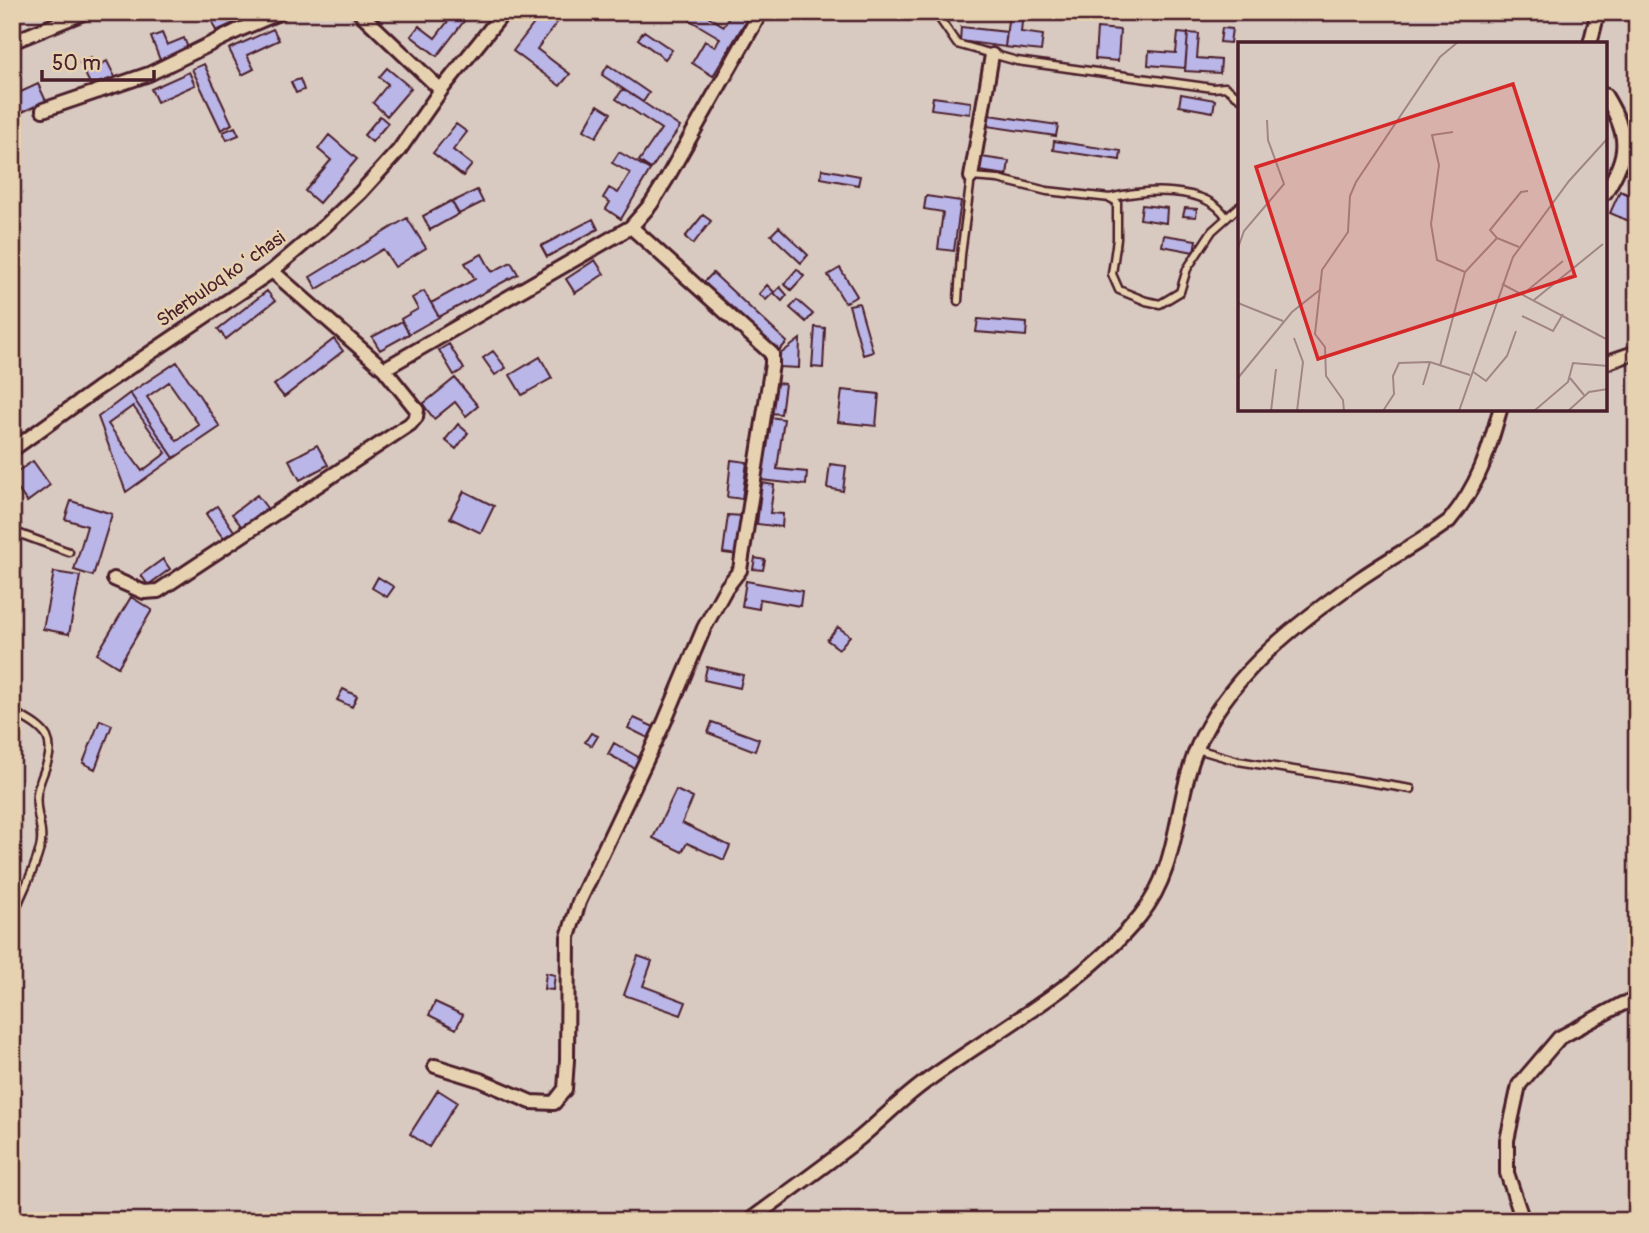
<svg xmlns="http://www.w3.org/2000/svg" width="1649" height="1233" font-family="Pangolin,sans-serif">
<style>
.building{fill:#bab6e8;stroke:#4a1f2b;stroke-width:2;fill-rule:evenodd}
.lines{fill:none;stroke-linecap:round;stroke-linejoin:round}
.lane-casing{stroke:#4a1f2b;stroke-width:11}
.street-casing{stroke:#4a1f2b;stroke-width:18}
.lane{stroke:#e6d2b0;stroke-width:6}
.street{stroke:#e6d2b0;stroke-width:12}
.labels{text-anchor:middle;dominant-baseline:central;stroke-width:5;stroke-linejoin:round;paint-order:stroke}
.street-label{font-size:19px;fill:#4a1f2b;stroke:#e6d2b0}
.inset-road{fill:none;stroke:#a08685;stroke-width:2}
.view{fill:#d62828;fill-opacity:0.15;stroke:#d62828;stroke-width:3.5}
.inset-edge{fill:none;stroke:#4a1f2b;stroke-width:3.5}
</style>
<rect width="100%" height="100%" fill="#d9cac1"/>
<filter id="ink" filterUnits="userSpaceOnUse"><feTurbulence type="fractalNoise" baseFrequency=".0143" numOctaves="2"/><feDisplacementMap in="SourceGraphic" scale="14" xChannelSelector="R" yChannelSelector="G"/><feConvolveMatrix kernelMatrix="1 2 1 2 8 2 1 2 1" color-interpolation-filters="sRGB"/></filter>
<g filter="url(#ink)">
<path class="building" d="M208 12H256V13L216 31Z
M455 12H471L437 56 411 36 419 26 435 38Z
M543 12H565L537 49 570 74 560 86 513 51Z
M692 12H701L724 26 732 12H751L713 76 692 63 705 41 715 47 720 38 688 19Z
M1009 12H1023L1021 32 1043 35 1041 51 1005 47Z
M961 27 1007 32 1005 47 960 41Z
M1097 28 1120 30 1118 61 1095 59Z
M1222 28 1232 29 1230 43 1220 42Z
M273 29 279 40 247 55 254 69 242 75 229 49Z
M644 31 672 50 665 59 638 39Z
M162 33 167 45 184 38 188 48 160 60 151 37Z
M1178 33 1188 34 1185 68 1148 65 1149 51 1176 53Z
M1188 33 1199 34 1197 58 1221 60 1220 73 1185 71Z
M91 57 96 67 107 61 115 77 92 88 80 63Z
M204 64 232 124 221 130 192 69Z
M608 65 649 93 643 102 602 75Z
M387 68 411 88 387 116 373 103 388 84 379 77Z
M189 72 195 85 157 102 151 89Z
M300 79 304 90 296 93 291 82Z
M38 84 46 101 12 117V96Z
M623 89 680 127 651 169 639 161 661 129 616 99Z
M1181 94 1215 100 1213 112 1179 106Z
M933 97 971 102 970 114 931 109Z
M598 105 611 113 596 137 584 130Z
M989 115 1058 125 1056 136 987 126Z
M380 116 388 123 372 142 364 135Z
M456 124 467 132 453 150 472 165 463 176 433 153Z
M235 127 239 135 227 140 223 132Z
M329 135 357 159 319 203 305 191 331 160 318 149Z
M1054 141 1121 151 1120 160 1053 150Z
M619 152 650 170 621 219 606 209 610 202 603 198 609 188 618 193 630 173 612 163Z
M981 157 1009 161 1007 175 979 171Z
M822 169 860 176 858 185 821 178Z
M477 190 483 202 459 214 452 202Z
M1620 191 1637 198V209L1631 222 1610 213Z
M926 196 961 201 954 251 938 249 943 212 924 209Z
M451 201 459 214 430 230 423 216Z
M1142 205 1167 208 1166 223 1140 219Z
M1185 208 1197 209 1196 217 1183 216Z
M703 215 711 221 693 244 685 237Z
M407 218 426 248 395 267 383 249 317 289 310 277Z
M593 219 598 229 547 257 541 246Z
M779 227 808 255 801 263 771 235Z
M1164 235 1196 240 1194 252 1162 246Z
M482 254 492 272 511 262 518 274 439 317 431 303 475 279 465 263Z
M595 260 604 274 575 293 566 279Z
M840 268 857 296 845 303 828 275Z
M797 269 804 276 791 290 784 284Z
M713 273 787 342 778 352 703 283Z
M767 285 774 292 766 300 759 294Z
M780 287 787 295 782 301 774 293Z
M267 291 275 301 226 339 218 329Z
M424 291 439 317 409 334 401 319 418 309 412 298Z
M797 300 813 314 806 322 790 308Z
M859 303 873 352 863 355 849 305Z
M978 319 1027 323 1026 336 976 332Z
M402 321 409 334 380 350 372 337Z
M815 327 825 328 823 368 812 367Z
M334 339 343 351 284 397 274 385Z
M800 339 799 368 779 367V355Z
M449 344 464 369 454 375 439 350Z
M493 351 506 368 495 375 483 358Z
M540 357 552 378 522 395 510 375Z
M177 362 220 427 174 458 130 393ZM169 382 199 425 177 441 147 397Z
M455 378 478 406 466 416 455 402 434 419 423 404Z
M774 383 785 384 781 414 770 413Z
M842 390 879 394 876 426 838 422Z
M130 393 174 458 126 492 98 417ZM133 406 166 453 142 471 108 424Z
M769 417 784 419 777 469 807 472 806 485 761 480Z
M458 424 468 433 456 449 445 440Z
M317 445 328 465 300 480 289 460Z
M731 460 747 462 742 499 727 497Z
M33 461 50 485 27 502 12 481V475Z
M830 464 846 466 843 491 827 488Z
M762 483 774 485 770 513 783 514 782 527 757 524Z
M464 491 494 506 481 533 450 518Z
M257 495 267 508 242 527 232 514Z
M71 501 112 514 93 576 74 570 87 526 65 519Z
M217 506 234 531 223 538 206 514Z
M728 515 743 516 738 555 723 553Z
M755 558 765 560 763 570 753 569Z
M163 559 170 569 148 585 141 575Z
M54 572 80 576 69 634 43 629Z
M378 577 394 587 387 597 372 588Z
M746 581 802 591 800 606 760 599 759 609 742 606Z
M131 597 152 610 118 667 97 654Z
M838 627 850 636 839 649 827 640Z
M707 667 743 675 740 688 704 680Z
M343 689 357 696 352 707 337 700Z
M634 718 654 727 648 738 628 728Z
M100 720 112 725 95 769 83 763Z
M712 722 759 739 755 751 708 733Z
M591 733 598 736 592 746 585 742Z
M614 743 640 758 634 768 608 754Z
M676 790 693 798 682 823 730 846 724 860 687 843 682 852 653 838Z
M638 956 652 961 643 986 686 1002 681 1015 624 995Z
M546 973 555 975 553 990 544 989Z
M435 1002 463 1015 456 1029 429 1015Z
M438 1090 457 1102 429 1147 410 1134Z"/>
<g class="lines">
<defs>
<path id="lane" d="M935 12 957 44 1017 61 1213 88 1225 87 1240 98
M1110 198C1141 189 1207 185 1226 217
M958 301 961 255 971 177 998 179 1047 191 1110 198 1117 202V239L1112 274 1119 290 1146 301 1160 304 1180 292 1187 269 1212 231 1240 206
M12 531 69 552
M12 711C23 718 40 725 47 737 56 756 39 776 37 794 34 812 45 830 40 848 34 873 20 895 12 919
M1197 749 1238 761 1411 789"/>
<path id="street" d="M359 12 441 90
M12 42 86 12
M1590 44 1598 12
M1605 95C1629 135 1630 153 1605 193
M43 110 149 74 239 30 281 12
M971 177 992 55
M272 271 384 369 631 227 651 204 666 180 761 12
M1605 363 1637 352
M12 450 97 389 272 271 326 225 360 193 399 150 441 90 504 12
M114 579 144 592 158 591 410 424 416 417 417 410 384 369
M435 1066 480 1080 531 1102 554 1103 565 1089 567 1060 568 937 579 902 664 723 704 628 726 588 740 570 772 364V354L631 227
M749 1221C785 1194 821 1169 855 1142 880 1122 902 1098 928 1080 1000 1028 1084 985 1140 916 1183 863 1173 795 1202 737 1235 670 1300 621 1361 578 1390 558 1421 542 1449 521 1479 485 1488 453 1500 410
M1523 1221 1507 1173V1140L1519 1085 1559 1038 1622 1004 1637 1000"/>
</defs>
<use href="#lane" class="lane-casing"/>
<use href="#street" class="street-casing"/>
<use href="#lane" class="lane"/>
<use href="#street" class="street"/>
</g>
</g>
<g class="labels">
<g class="street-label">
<text transform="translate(221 279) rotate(-35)">Sherbuloq koʻchasi</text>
</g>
</g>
<g transform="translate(1238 42)">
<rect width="369" height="369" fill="#d9cac1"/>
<path class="inset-road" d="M215 90 194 93 201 123 193 182 199 218 227 230M259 196 252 188 283 150 290 149M0 206 6 189 46 142 30 98 29 78M264 242 370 298M285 252 325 219M296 258 365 202M0 261 45 279M284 274 315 289 325 272M56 296 65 320 59 369M202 324 227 230 259 196 281 205M234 329 248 339 269 314 278 289M0 336 54 270 83 247M332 336 346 353M185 343 192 320M33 369 38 327M106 369 105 358 88 334 87 305 77 292 84 228 110 190 112 154 118 140 202 15 220 0M145 369 156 352 155 334 161 321 192 320 232 333M221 369 275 215 331 139 370 96M296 369 330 340 335 321 370 324M330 369 351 350 370 347"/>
<path class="view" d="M275 42 337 234 80 317 18 125Z"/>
<rect width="369" height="369" class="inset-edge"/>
</g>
<rect width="1649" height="1233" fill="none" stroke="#e6d2b0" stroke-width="42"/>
<rect x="21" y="21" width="1607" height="1191" fill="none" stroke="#4a1f2b" stroke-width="2.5" filter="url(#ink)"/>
<path d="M42 70v10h112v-10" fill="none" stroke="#4a1f2b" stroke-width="3.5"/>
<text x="52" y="70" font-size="21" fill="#4a1f2b" stroke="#e6d2b0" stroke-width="5" paint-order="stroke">50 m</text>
</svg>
